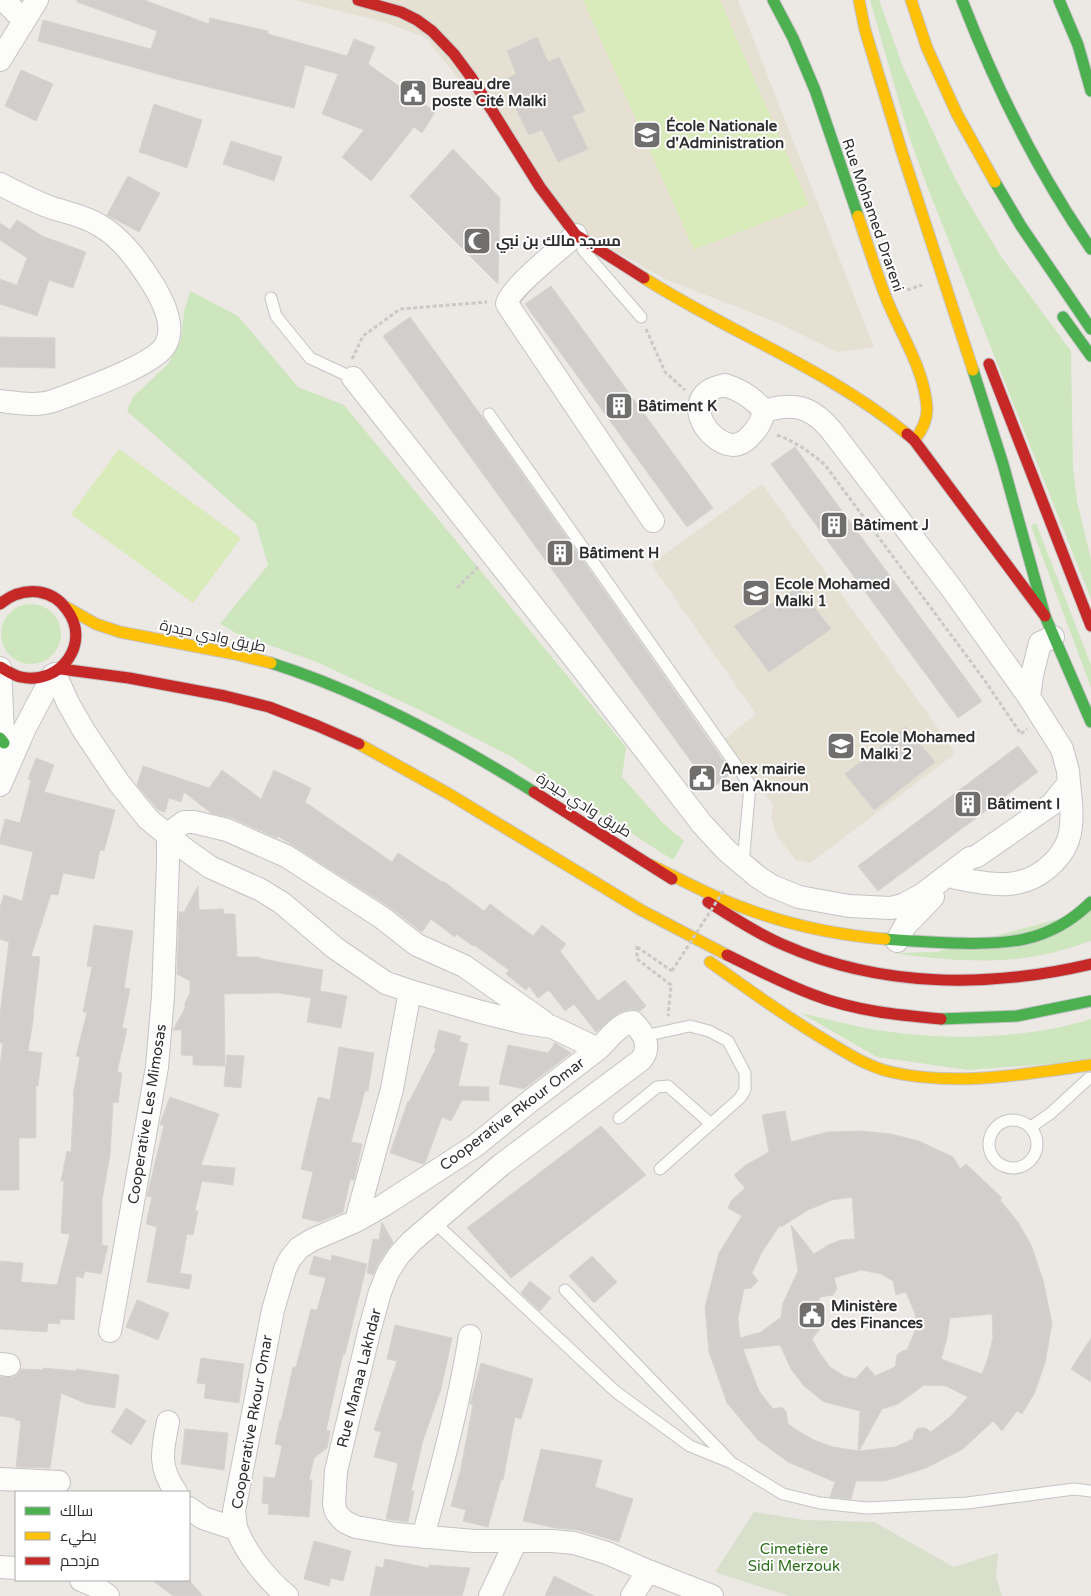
<svg xmlns="http://www.w3.org/2000/svg" width="1091" height="1596" font-family="'Varela Round',Cairo,sans-serif">
<style>
.education{fill:#e6e0d3}
.green{fill:#cee6be}
.cemetery{fill:#d8e0cc}
.pitch{fill:#d9eabb}
.building{fill:#d1cecb;stroke:#d7d4d0;fill-rule:evenodd}
.lines{fill:none;stroke-linecap:round;stroke-linejoin:round}
.lane-casing{stroke:#c5c4c5;stroke-width:13}
.street-casing{stroke:#c5c4c5;stroke-width:24}
.fast-casing{stroke:#c5c4c5;stroke-width:13}
.slow-casing{stroke:#c5c4c5;stroke-width:13}
.jam-casing{stroke:#c5c4c5;stroke-width:13}
.path{stroke:#c9c9c8;stroke-width:3;stroke-dasharray:4 2.5;stroke-linecap:butt}
.lane{stroke:#fcfcfb;stroke-width:11}
.street{stroke:#fcfcfb;stroke-width:22}
.fast{stroke:#4caf50;stroke-width:11}
.slow{stroke:#ffc107;stroke-width:11}
.jam{stroke:#c62828;stroke-width:11}
.path-bridge{stroke:#c9c9c8;stroke-width:3;stroke-dasharray:4 2.5;stroke-linecap:butt}
.labels{text-anchor:middle;dominant-baseline:central;stroke-width:4;stroke-linejoin:round;paint-order:stroke}
.poi-label{font-size:15px;font-weight:bold;fill:#2e2e2e;stroke:#fff;text-anchor:start}
.street-label{font-size:15px;fill:#2e2e2e;stroke:#fff}
.park-label{font-size:15px;fill:#2c6e1b;stroke:#fff}
</style>
<rect width="100%" height="100%" fill="#ece8e4"/>
<path class="education" d="M294 0H738L874 347 837 352 776 322 667 280 580 232 426 38 384 22Z
M762 484 956 753 810 863 796 860 776 835 771 816 773 805 725 739 756 714 651 564Z"/>
<path class="green" d="M870 0H879L903 67 949 166 964 195 1002 258 1071 351 1073 468 1077 501 1091 559V599L927 186 908 133Z
M190 291 238 316 298 387 344 405 626 747 622 777 663 823 684 841 673 860 510 756 426 713 317 662 238 634 220 624 268 565 256 524 127 411 133 397 168 364 181 340 184 312Z
M1036 523 1091 665V688L1031 526Z
M1 634a30 30 0 1 1 60 0a30 30 0 1 1-60 0Z
M1091 910V941C1062 951 1032 959 1001 960 964 962 929 958 893 953L937 952Z
M801 1013C824 1018 848 1025 871 1029 940 1041 1024 1040 1091 1019V1061L968 1070 877 1057Z"/>
<path class="cemetery" d="M754 1512 805 1520 874 1522 954 1567 998 1553 996 1577 1002 1596H789L715 1572Z"/>
<path class="pitch" d="M583 0H720L809 205 694 250Z
M119 449 241 538 193 603 71 514Z"/>
<path class="building" d="M77 0H144L209 24 210 18 268 31V34L347 56 354 39 375 47 368 64 435 112 422 133 414 127 371 181 342 157 364 130 322 114 338 74 305 65 294 108 176 79 38 41 43 20 151 49 157 31 77 2Z
M537 37 548 62 559 57 585 111 572 116 588 149 558 162 542 130 529 135 514 105 518 103 506 79 516 74 507 51Z
M21 70 53 84 36 121 5 106Z
M154 104 202 120 187 168 139 152Z
M231 141 282 157 274 181 223 164Z
M453 149 500 198 498 284 410 196Z
M128 176 160 193 139 232 107 215Z
M17 220 42 236 86 252 73 288 49 280 37 316 0 304V279L17 285 27 258 0 240V223L10 230Z
M551 286 713 508 687 527 525 304Z
M410 317 483 418 732 773 711 789 383 336Z
M0 337 55 338V368L0 367Z
M795 447 982 701 958 718 771 464Z
M799 587 831 629 769 672 734 626Z
M906 727 935 762 874 810 845 774Z
M1018 746 1038 772 878 891 858 866Z
M36 758 54 765 44 792 115 810 104 851 100 850 94 879 63 873 58 895 51 894 31 956 40 957 33 1015H34L28 1051 42 1053 38 1086H36V1138H19V1190H0V1065L3 1043H0V1014L9 942 0 939V907L4 895 22 901 33 852 0 844V839L5 819 20 823 31 780 28 779Z
M143 766 209 788 222 770 261 799 274 770 311 788 305 802 392 862 398 853 442 882 443 881 484 911 490 904 533 936 542 925 566 944 560 951 598 1001 625 980 646 1006 640 1011 631 1009 618 1013 596 1032 574 1004 565 1011 549 990 538 998 529 986 526 990 506 974 509 970 474 945 473 946 456 934 455 937 431 919 422 932 388 906 278 836 277 838 232 818 211 813 184 792 181 802 169 798 165 812 158 810 137 785Z
M198 886 199 910 223 909 224 914H235L237 957H258L263 959 323 970 320 991 347 996 341 1028 307 1022 311 998 279 993 224 994 225 1066 193 1065V1056L181 1055 182 1030H173L185 1008V1003L190 993V981L177 974 179 912H184Z
M94 925 133 931 124 988 130 989 122 1028 127 1029 117 1072 122 1073 118 1103 113 1102 110 1155 102 1200V1245L108 1246 101 1274 85 1271 83 1278 76 1276 74 1320 60 1319V1324L48 1323 47 1332 0 1329V1261L23 1263 21 1282 57 1285 70 1234 61 1233 64 1181H61L67 1151 71 1152 74 1096 73 1095 80 1057 76 1056 87 1012H83L92 967 87 966Z
M439 1030 461 1036 459 1041 468 1044 458 1086 489 1087V1101L462 1100 451 1121 442 1117 425 1163 423 1164 390 1153 408 1101 409 1102 436 1049 434 1048Z
M555 1043 571 1053 524 1089 499 1084 508 1045 548 1053Z
M339 1047 374 1053 368 1091H365L351 1142 362 1144 354 1180H350L343 1212 319 1222 302 1218 313 1172 301 1169 318 1097 330 1100Z
M227 1055 244 1056 241 1088 224 1086Z
M170 1097 219 1114 201 1165 235 1168 233 1185 202 1181 195 1210 198 1211 193 1235 187 1234 180 1273 192 1275 189 1289 147 1282 157 1227 146 1224 152 1197 147 1196 164 1126 160 1124Z
M785 1111 791 1142 827 1132 861 1131 891 1134 919 1141 953 1157 960 1169 966 1164 1002 1198 1000 1200 1018 1222 1031 1245 1043 1280 1052 1323 1045 1363 1034 1394 1022 1414 1017 1411 1002 1431 993 1421 963 1449 926 1468 885 1481H856L851 1499 830 1497 835 1482 788 1462 758 1440 727 1403 709 1352 705 1307 719 1253 742 1216 728 1208 731 1201 745 1188 734 1175 746 1165 769 1152 762 1115ZM852 1197 855 1239 841 1240 828 1245 814 1254 791 1225 798 1271 783 1303 781 1317 761 1332 740 1338 738 1318 744 1289 751 1288 758 1281 752 1273 762 1252 780 1225 781 1227 808 1210 832 1200ZM861 1270 881 1274 893 1281 896 1295 906 1292 916 1316 915 1331 907 1350 902 1351 897 1355 895 1367 875 1376 867 1366 855 1379 844 1376 830 1367 819 1352 812 1339 821 1328 819 1321 813 1318 820 1297 833 1295 837 1289 834 1278ZM992 1314 993 1338 988 1358 982 1374 941 1359 947 1338 950 1318ZM780 1345 791 1369 804 1386 824 1402 860 1411 858 1451 833 1447 814 1440 798 1431 788 1424 786 1411 781 1407 773 1409 759 1391 743 1349ZM924 1385 946 1386 968 1397 951 1416 931 1432 925 1428H918L914 1433 913 1439 895 1447 859 1451 882 1409 898 1404Z
M601 1126 646 1175 511 1278 467 1228Z
M382 1222 393 1242 377 1265 373 1275 367 1273 373 1239 379 1240Z
M332 1255 367 1264 345 1354H343L326 1430 330 1431 327 1448 314 1458 309 1480H312L309 1517 268 1514 269 1504 262 1503 264 1477 275 1478 282 1446 275 1444 280 1420 281 1421 293 1367H296L311 1309 317 1310 326 1278 309 1274 314 1256 331 1261Z
M592 1256 617 1282 594 1303 569 1276Z
M530 1281 551 1298 540 1311 521 1293Z
M137 1300 169 1313 158 1340 126 1327Z
M395 1325 452 1338 441 1389 423 1440 411 1491H414L408 1522 386 1519 398 1463 374 1457 381 1432 374 1430 397 1361 387 1359Z
M1091 1338V1382L1071 1369Z
M201 1358 244 1364 239 1403 204 1398 206 1384 197 1383Z
M481 1363 533 1379 521 1419 515 1417 503 1480H501L488 1527 463 1521 466 1510 451 1506 461 1468 473 1405 470 1404Z
M43 1368 76 1371V1369L119 1375 115 1408 87 1404 61 1393 50 1468 16 1467 21 1421 15 1420V1418L0 1416V1377H14L19 1373 21 1369 43 1370Z
M126 1408 146 1421 131 1445 111 1432Z
M185 1429 228 1433 224 1470 181 1464Z
M541 1449 602 1460 595 1487 633 1499 619 1542 578 1530 556 1528 523 1521Z
M314 1541 351 1551 343 1581 331 1578 329 1586 304 1579Z
M385 1559 429 1568V1565L470 1568 462 1596H370L376 1566 383 1568Z
M554 1576 594 1596H545Z
M152 1580H189L203 1596H173Z"/>
<g class="lines">
<defs>
<path id="lane" d="M583 250 641 317
M271 298 276 316 310 358 353 378
M489 414 750 785 743 864
M644 1036 690 1026 709 1031 728 1041 745 1073V1090L740 1098 660 1169
M619 1118 657 1087 668 1086 711 1124
M989 1144a24 24 0 1 1 48 0a24 24 0 1 1-48 0Z
M1031 1127 1051 1113 1089 1078
M434 1222 616 1392 690 1446 732 1463 783 1494 820 1503 867 1508 967 1503 1074 1489 1091 1491
M565 1290 729 1460"/>
<path id="street" d="M4 0 23 20
M0 60 37 0
M0 184C17 193 34 201 52 208 68 213 85 216 99 225 122 238 138 261 152 283 162 299 176 325 166 344 156 365 79 391 56 400 38 407 18 403 0 401
M576 235C563 246 508 290 507 304L653 521
M353 378 582 668 702 824 727 851 758 877 772 886 799 897 849 906 891 908 903 905 923 894 970 858 977 856 1052 804 1069 783 1068 771 1062 749 1029 697 952 589 831 430C811 406 793 402 764 411
M725 385C741 390 753 397 764 411 762 421 759 427 752 434 747 440 741 445 733 445 707 444 676 394 725 385Z
M0 668 4 754
M55 674 68 703 84 731 119 783 148 819 186 850 210 867 261 890 282 903 335 948 386 983 410 991 481 1012 525 1023 552 1027 598 1049 529 1102 475 1146 384 1205 356 1221 312 1240 299 1248 290 1259 285 1269 273 1310 234 1511C235 1517 235 1525 237 1530 247 1555 267 1579 287 1596
M1029 697 1032 675 1040 643 1053 637
M0 785 25 728 53 675
M168 834 184 822H194L227 830 286 856 381 917 417 945 464 966 544 1022
M956 878C992 885 1024 892 1053 863 1061 855 1068 844 1070 833 1073 817 1071 800 1069 783
M897 941 905 926 933 897
M598 1049C608 1040 620 1022 633 1022 644 1033 652 1047 641 1060L501 1165 412 1241 399 1255 388 1272 380 1292 369 1332 336 1471 334 1504 336 1512 340 1517 345 1522 356 1527 396 1534 474 1541H552L574 1543 607 1553 648 1571 712 1596
M356 1221 392 1089 410 991
M110 1331 157 1067 163 996 168 862V834
M0 1364 9 1365
M168 1422C162 1451 158 1467 176 1492
M0 1479 59 1482
M189 1508 203 1518 236 1529
M423 1537C441 1470 459 1404 470 1336
M0 1567 16 1568
M81 1580 95 1586 108 1596
M490 1596 516 1541
M632 1596 648 1571"/>
<path id="fast" d="M773 0 793 38 815 90 858 216
M962 0C996 88 1037 171 1091 249
M1059 0 1078 45 1091 91
M995 182 1021 226 1091 329
M1063 317 1091 356
M973 370 1003 464 1045 616 1091 722
M271 663C363 692 453 741 534 792
M0 738 4 743
M885 939C907 941 929 942 951 943 1006 945 1050 943 1091 902
M941 1019 1017 1016 1091 1001"/>
<path id="slow" d="M859 0 865 30 902 152 973 370
M911 0 927 48 957 114 995 182
M858 216C867 242 875 269 885 295 899 332 925 369 927 409 927 421 921 432 914 440
M644 278C730 333 828 369 907 434
M66 607 96 624 120 632 235 654 271 663
M359 744 449 794 641 910 727 955
M651 865C682 880 712 897 744 908 789 925 837 935 885 939
M710 962C749 990 788 1018 830 1043 848 1054 869 1067 891 1072 957 1087 1025 1074 1091 1065"/>
<path id="jam" d="M358 0 401 12 417 20 432 31 454 54 471 77 540 187 576 235 644 278
M989 364 1091 626
M907 434 914 440 1045 616
M0 604C11 595 24 590 39 592 51 594 61 601 67 610 92 643 60 686 21 677 14 676 6 670 0 667
M61 669 129 678 225 696 269 707 318 726 359 744
M534 792 672 879
M708 902C733 917 757 934 784 945 881 988 990 988 1091 964
M727 955C756 969 784 984 814 995 855 1011 898 1015 941 1019"/>
</defs>
<use href="#lane" class="lane-casing"/>
<use href="#street" class="street-casing"/>
<use href="#fast" class="fast-casing"/>
<use href="#slow" class="slow-casing"/>
<use href="#jam" class="jam-casing"/>
<path class="path" d="M907 290 922 285
M646 329 665 372 685 390
M352 359 363 336 400 309 487 302
M777 435C796 442 810 452 825 465L983 678 1021 734 1027 729
M457 588 478 567
M637 946V959L671 985 668 1016
M637 947 672 971"/>
<use href="#lane" class="lane"/>
<use href="#street" class="street"/>
<use href="#fast" class="fast"/>
<use href="#slow" class="slow"/>
<use href="#jam" class="jam"/>
<path class="path-bridge" d="M672 971 724 890"/>
</g>
<defs>
<symbol id="civic-square" viewBox="-11 -11 22 22"><rect x="-9" y="-9" width="18" height="18" rx="4" fill="#706f6e" stroke="#fff"/><path d="M-.6-6.5H3V-4.5H.6V-3L4-1V1h2V6H-6V1h2V-1L-.6-3ZM-1.2 2.5V6h2.4V2.5Z" fill="#fff"/></symbol>
<symbol id="university-square" viewBox="-11 -11 22 22"><rect x="-9" y="-9" width="18" height="18" rx="4" fill="#706f6e" stroke="#fff"/><path d="M0-5L7-2L0 1L-7-2ZM-4 1L0 2.5L4 1V4Q0 6-4 4Z" fill="#fff"/></symbol>
<symbol id="mosque-square" viewBox="-11 -11 22 22"><rect x="-9" y="-9" width="18" height="18" rx="4" fill="#706f6e" stroke="#fff"/><path d="M3.5-4.9A6 6 0 1 0 3.5 4.9A5 5 0 1 1 3.5-4.9Z" fill="#fff"/></symbol>
<symbol id="building-square" viewBox="-11 -11 22 22"><rect x="-9" y="-9" width="18" height="18" rx="4" fill="#706f6e" stroke="#fff"/><path d="M-4-6H4V6H1V3H-1V6H-4ZM-2.5-4.3h1.7v1.8h-1.7ZM.8-4.3h1.7v1.8H.8ZM-2.5-1h1.7V.8h-1.7ZM.8-1h1.7V.8H.8Z" fill="#fff"/></symbol>
<symbol id="school-square" viewBox="-11 -11 22 22"><rect x="-9" y="-9" width="18" height="18" rx="4" fill="#706f6e" stroke="#fff"/><path d="M0-5L7-2L0 1L-7-2ZM-4 1L0 2.5L4 1V4Q0 6-4 4Z" fill="#fff"/></symbol>
</defs>
<g fill-rule="evenodd">
<use href="#civic-square" x="397" y="77" width="32" height="32"/>
<use href="#university-square" x="631" y="119" width="32" height="32"/>
<use href="#mosque-square" x="461" y="225" width="32" height="32"/>
<use href="#building-square" x="603" y="390" width="32" height="32"/>
<use href="#building-square" x="818" y="509" width="32" height="32"/>
<use href="#building-square" x="544" y="537" width="32" height="32"/>
<use href="#school-square" x="740" y="577" width="32" height="32"/>
<use href="#school-square" x="825" y="730" width="32" height="32"/>
<use href="#civic-square" x="686" y="762" width="32" height="32"/>
<use href="#building-square" x="952" y="788" width="32" height="32"/>
<use href="#civic-square" x="796" y="1299" width="32" height="32"/>
</g>
<g class="labels">
<g class="poi-label">
<text x="432" y="84">Bureau dre<tspan x="432" dy="17">poste Cité Malki</tspan></text>
<text x="666" y="126">École Nationale<tspan x="666" dy="17">d'Administration</tspan></text>
<text x="496" y="241">مسجد مالك بن نبي</text>
<text x="638" y="406">Bâtiment K</text>
<text x="853" y="525">Bâtiment J</text>
<text x="579" y="553">Bâtiment H</text>
<text x="775" y="584">Ecole Mohamed<tspan x="775" dy="17">Malki 1</tspan></text>
<text x="860" y="737">Ecole Mohamed<tspan x="860" dy="17">Malki 2</tspan></text>
<text x="721" y="769">Anex mairie<tspan x="721" dy="17">Ben Aknoun</tspan></text>
<text x="987" y="804">Bâtiment I</text>
<text x="831" y="1306">Ministère<tspan x="831" dy="17">des Finances</tspan></text>
</g>
<g class="street-label">
<text transform="translate(873 215) rotate(71)">Rue Mohamed Drareni</text>
<text transform="translate(213 636) rotate(12)">طريق وادي حيدرة</text>
<text transform="translate(584 805) rotate(32)">طريق وادي حيدرة</text>
<text transform="translate(147 1114) rotate(-81)">Cooperative Les Mimosas</text>
<text transform="translate(512 1114) rotate(-37)">Cooperative Rkour Omar</text>
<text transform="translate(359 1378) rotate(-76)">Rue Manaa Lakhdar</text>
<text transform="translate(252 1422) rotate(-80)">Cooperative Rkour Omar</text>
</g>
<g class="park-label">
<text x="794" y="1549">Cimetière<tspan x="794" dy="17">Sidi Merzouk</tspan></text>
</g>
</g>
<rect x="15" y="1491" width="175" height="90" fill="#ffffff" stroke="#ababab"/>
<rect x="25" y="1507" width="25" height="8" fill="#4caf50" stroke="#ababab"/>
<text x="60" y="1516" font-size="15" fill="#2e2e2e">سالك</text>
<rect x="25" y="1532" width="25" height="8" fill="#ffc107" stroke="#ababab"/>
<text x="60" y="1541" font-size="15" fill="#2e2e2e">بطيء</text>
<rect x="25" y="1557" width="25" height="8" fill="#c62828" stroke="#ababab"/>
<text x="60" y="1566" font-size="15" fill="#2e2e2e">مزدحم</text>
</svg>
